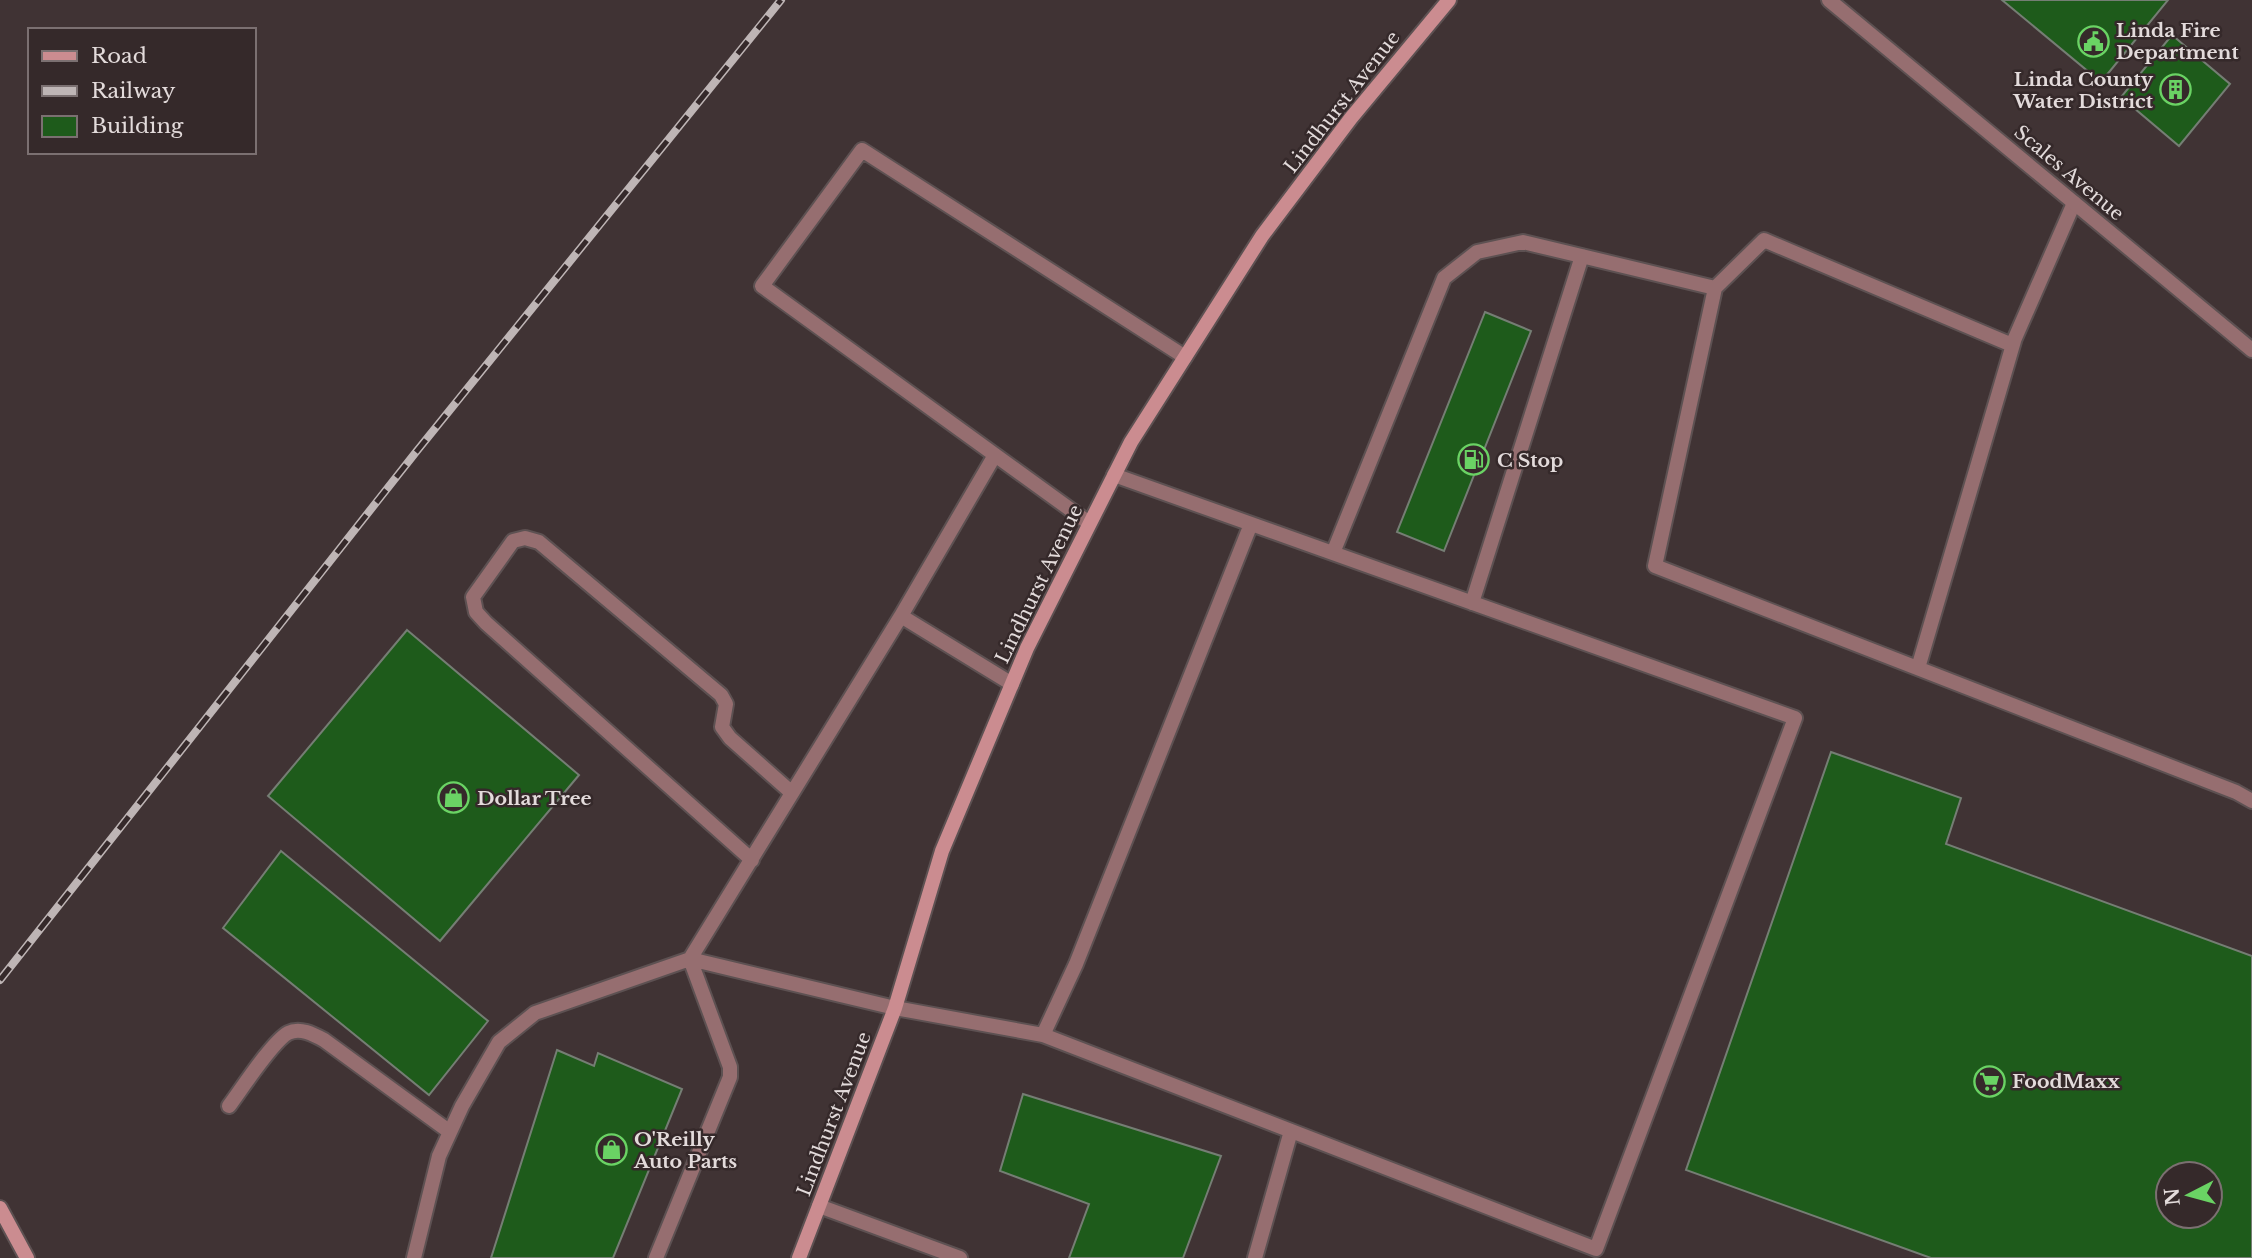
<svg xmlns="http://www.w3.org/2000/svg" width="2252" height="1258" font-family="'Libre Baskerville',serif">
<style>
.building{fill:#1e5b1b;stroke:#757e74;stroke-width:2;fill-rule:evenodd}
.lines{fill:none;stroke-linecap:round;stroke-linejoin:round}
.lane-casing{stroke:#5d5152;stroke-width:18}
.street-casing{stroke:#5d5152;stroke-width:18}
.secondary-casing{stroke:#5d5152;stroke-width:18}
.lane{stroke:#966e70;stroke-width:14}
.street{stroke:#966e70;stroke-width:14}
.secondary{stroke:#cb8c90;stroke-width:14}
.rail-casing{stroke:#beb5b5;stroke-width:8}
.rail{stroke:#35292a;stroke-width:5;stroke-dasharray:16;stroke-linecap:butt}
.labels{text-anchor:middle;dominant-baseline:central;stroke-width:5;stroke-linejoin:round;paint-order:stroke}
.poi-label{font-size:19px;font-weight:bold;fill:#e3dbdb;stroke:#35292a;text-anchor:start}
.street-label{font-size:19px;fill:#e3dbdb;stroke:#35292a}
</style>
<rect width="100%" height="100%" fill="#403334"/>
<path class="building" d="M2002 0H2168L2101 82Z
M2172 35 2230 84 2179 146 2121 97Z
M1485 312 1531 331 1444 551 1397 532Z
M407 630 579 775 440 941 268 796Z
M1831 752 1961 798 1946 844 2252 956V1258H1931L1686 1170ZM2168 1174H2210V1216H2168Z
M281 851 488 1021 429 1095 223 928Z
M557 1050 594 1066 598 1053 682 1089 613 1258H491Z
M1023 1094 1221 1156 1183 1258H1069L1089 1204 1000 1171Z"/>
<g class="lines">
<defs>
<path id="lane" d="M2074 203 2012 345 1764 240 1715 288 1655 566 2236 792 2252 801
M1089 523 762 286 862 150 1185 357
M1333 553 1444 278 1477 252 1523 242 1715 288
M1472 603 1582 256
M901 616 995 455
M1918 668 2014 341
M752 860 486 623 476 612 473 597 513 541 525 538 539 542 721 695 726 704 722 727 730 738 792 793
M690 959 895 1008 1043 1035 1596 1249 1795 718 1114 475
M1043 1035 1076 964 1251 524
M229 1106C241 1090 272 1042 288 1033 300 1027 313 1034 324 1040L450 1132
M819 1206 960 1258
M414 1258 439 1156 462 1106 499 1042 535 1013 690 959 901 616 1012 684
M656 1258 730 1077V1067L690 959
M1255 1258 1291 1131"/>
<path id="street" d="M1829 0 2252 350"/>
<path id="secondary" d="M0 1208 27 1258
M799 1258 895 1008 942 851 1027 648 1131 442 1262 236 1351 118 1449 0"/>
</defs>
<use href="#lane" class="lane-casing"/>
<use href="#street" class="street-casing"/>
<use href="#secondary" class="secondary-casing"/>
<use href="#lane" class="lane"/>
<use href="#street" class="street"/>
<use href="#secondary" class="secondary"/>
<defs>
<path id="rail" d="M0 980 416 452 781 0"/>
</defs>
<use href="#rail" class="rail-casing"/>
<use href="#rail" class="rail"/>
</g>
<defs>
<symbol id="civic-ring" viewBox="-11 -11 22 22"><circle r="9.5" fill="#35292a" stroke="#6ad364" stroke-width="1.5"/><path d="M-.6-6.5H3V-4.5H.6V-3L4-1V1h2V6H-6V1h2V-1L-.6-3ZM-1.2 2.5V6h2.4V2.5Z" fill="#6ad364"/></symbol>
<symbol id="building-ring" viewBox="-11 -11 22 22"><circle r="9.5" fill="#35292a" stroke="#6ad364" stroke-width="1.5"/><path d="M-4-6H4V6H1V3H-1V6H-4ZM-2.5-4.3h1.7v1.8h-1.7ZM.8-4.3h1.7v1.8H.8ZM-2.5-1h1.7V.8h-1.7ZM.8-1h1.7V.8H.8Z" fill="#6ad364"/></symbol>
<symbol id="fuel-ring" viewBox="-11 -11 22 22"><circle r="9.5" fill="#35292a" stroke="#6ad364" stroke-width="1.5"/><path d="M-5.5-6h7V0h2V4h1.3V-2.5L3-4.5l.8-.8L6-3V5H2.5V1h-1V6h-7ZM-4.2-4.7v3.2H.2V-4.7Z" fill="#6ad364"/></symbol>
<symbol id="shop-ring" viewBox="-11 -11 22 22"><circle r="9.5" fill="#35292a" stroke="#6ad364" stroke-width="1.5"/><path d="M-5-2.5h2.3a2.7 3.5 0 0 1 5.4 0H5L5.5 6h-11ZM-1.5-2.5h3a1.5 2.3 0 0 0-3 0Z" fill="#6ad364"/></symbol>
<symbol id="supermarket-ring" viewBox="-11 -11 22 22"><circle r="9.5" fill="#35292a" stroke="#6ad364" stroke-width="1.5"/><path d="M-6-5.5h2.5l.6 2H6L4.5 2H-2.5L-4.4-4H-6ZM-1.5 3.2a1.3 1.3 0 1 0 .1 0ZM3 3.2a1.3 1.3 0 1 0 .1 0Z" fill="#6ad364"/></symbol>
</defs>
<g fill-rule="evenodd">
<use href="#civic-ring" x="2076" y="24" width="35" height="35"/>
<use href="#building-ring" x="2158" y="72" width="35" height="35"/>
<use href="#fuel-ring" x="1456" y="442" width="35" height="35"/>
<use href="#shop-ring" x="436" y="780" width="35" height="35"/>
<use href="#supermarket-ring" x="1972" y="1064" width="35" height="35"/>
<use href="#shop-ring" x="594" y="1132" width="35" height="35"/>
</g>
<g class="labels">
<g class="poi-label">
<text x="2116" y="30">Linda Fire<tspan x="2116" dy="22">Department</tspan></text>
<text x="2153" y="79" text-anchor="end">Linda County<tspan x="2153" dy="22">Water District</tspan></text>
<text x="1497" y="460">C Stop</text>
<text x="477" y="798">Dollar Tree</text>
<text x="2012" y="1081">FoodMaxx</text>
<text x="634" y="1139">O'Reilly<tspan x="634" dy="22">Auto Parts</tspan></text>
</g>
<g class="street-label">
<text transform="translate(1342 102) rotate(-52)">Lindhurst Avenue</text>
<text transform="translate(2069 173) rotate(40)">Scales Avenue</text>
<text transform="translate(1039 584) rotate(-64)">Lindhurst Avenue</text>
<text transform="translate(834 1114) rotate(-69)">Lindhurst Avenue</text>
</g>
</g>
<rect x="28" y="28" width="228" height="126" fill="#35292a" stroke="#7b7071" stroke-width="2"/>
<rect x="42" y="51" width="35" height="10" fill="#cb8c90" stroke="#7b7071" stroke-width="2"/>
<text x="91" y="63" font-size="21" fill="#e3dbdb">Road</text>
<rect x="42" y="86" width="35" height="10" fill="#beb5b5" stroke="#7b7071" stroke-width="2"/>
<text x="91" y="98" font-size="21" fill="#e3dbdb">Railway</text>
<rect x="42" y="116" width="35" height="21" fill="#1e5b1b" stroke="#7b7071" stroke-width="2"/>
<text x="91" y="133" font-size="21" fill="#e3dbdb">Building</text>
<g transform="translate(2189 1195) rotate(264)"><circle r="33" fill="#35292a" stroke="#7b7071" stroke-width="2"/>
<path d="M0-5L12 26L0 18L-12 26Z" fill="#6ad364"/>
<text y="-10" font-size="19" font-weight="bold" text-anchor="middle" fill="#e3dbdb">N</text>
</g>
</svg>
